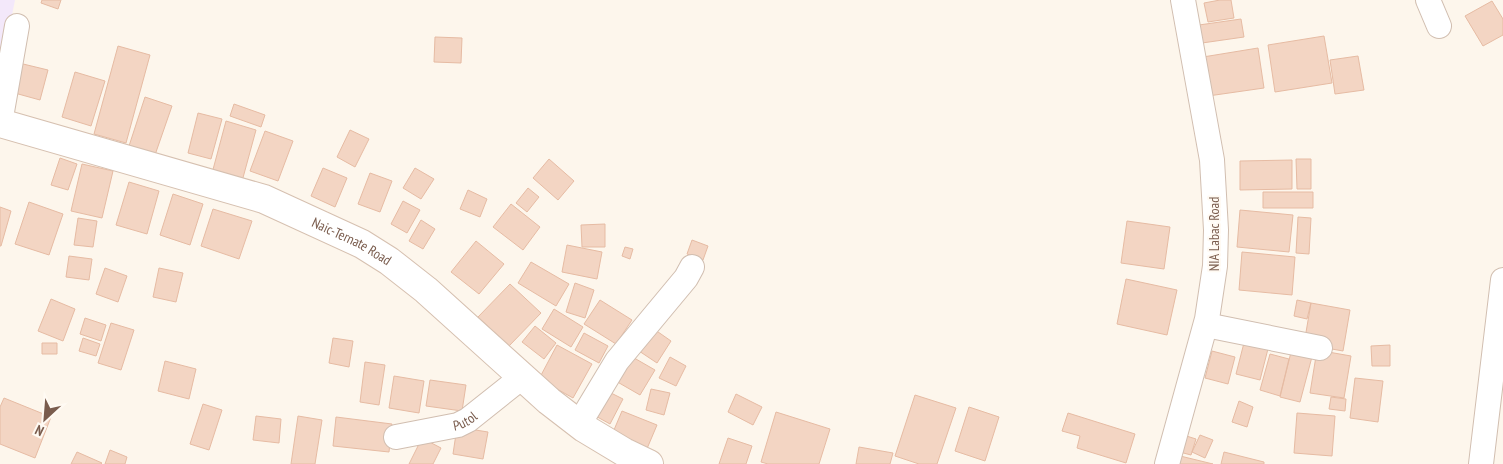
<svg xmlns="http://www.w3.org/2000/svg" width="1503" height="464" font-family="'PT Sans Narrow',sans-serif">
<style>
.education{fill:#f3e8fa}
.building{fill:#f3d5c3;stroke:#e6bba3}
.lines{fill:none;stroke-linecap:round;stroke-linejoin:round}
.street-casing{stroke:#d1beb0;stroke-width:26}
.secondary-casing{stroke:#d6c0b0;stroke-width:30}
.street{stroke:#fff;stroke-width:24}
.secondary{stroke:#fff;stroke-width:28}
.labels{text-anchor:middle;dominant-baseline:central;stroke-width:4;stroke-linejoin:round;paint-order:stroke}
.street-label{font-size:14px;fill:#7a5c4d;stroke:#fffaf3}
</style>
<rect width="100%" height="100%" fill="#fdf6ec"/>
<path class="education" d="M0 0H15L0 75Z"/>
<path class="building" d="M42 0H61L58 9 41 3Z
M1220 0H1231L1234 18 1208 22 1204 3Z
M1492 1 1503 19V35L1483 46 1465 16Z
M1241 19 1244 37 1202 43 1199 25Z
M1324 36 1332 83 1275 92 1268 45Z
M435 37 462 38 461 63 434 62Z
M118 46 150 55 126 143 94 134Z
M1258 48 1264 88 1208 96 1203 57Z
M1358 56 1364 90 1335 94 1330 60Z
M19 63 48 70 40 100 11 92Z
M75 72 105 81 91 126 62 117Z
M145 97 172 106 155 155 129 146Z
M234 104 265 115 261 127 230 116Z
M198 113 222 119 211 159 188 153Z
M226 121 256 130 241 185 211 177Z
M350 130 369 139 355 167 337 157Z
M265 131 293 141 278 181 250 171Z
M60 158 77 164 68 190 51 185Z
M549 159 574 181 558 200 533 178Z
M1296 159H1311V189H1297Z
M1292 160V189L1240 190V161Z
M82 164 113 171 102 218 71 211Z
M323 168 347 178 335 207 311 196Z
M415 168 434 179 421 199 403 188Z
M370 173 392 181 380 212 358 204Z
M129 182 159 191 147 234 116 225Z
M528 188 539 197 527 212 516 203Z
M468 190 487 199 480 217 460 209Z
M1263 192H1313V208H1263Z
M173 194 203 204 190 245 160 235Z
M403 201 420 210 407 233 391 224Z
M29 202 63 214 49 255 15 244Z
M511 204 540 227 523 250 493 227Z
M0 207 11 211 1 246H0Z
M213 209 252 221 239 259 201 246Z
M1240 210 1293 215 1289 252 1237 247Z
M1298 217 1311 218 1309 254 1296 253Z
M78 218 97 221 93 247 74 245Z
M421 220 435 229 423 249 409 241Z
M1127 221 1170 227 1164 269 1121 263Z
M605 224V247H582L581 225Z
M692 240 708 246 703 260 687 254Z
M476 241 504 264 479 294 451 272Z
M567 245 602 252 597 279 562 272Z
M625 247 633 249 630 259 622 256Z
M1242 252 1295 257 1292 295 1239 290Z
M69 256 92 259 89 280 66 277Z
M531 262 569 284 556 306 518 283Z
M105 268 127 276 118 302 96 294Z
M159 268 183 273 176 302 153 297Z
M1126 279 1177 290 1167 335 1117 324Z
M575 283 594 290 585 318 566 312Z
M510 284 541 313 509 346 478 317Z
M51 299 75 309 63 341 38 331Z
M600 300 632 320 616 344 584 324Z
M1297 300 1311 303 1307 319 1294 316Z
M1311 303 1350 310 1343 351 1304 344Z
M554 309 583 327 571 347 542 329Z
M85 318 106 325 101 341 80 334Z
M111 323 134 330 121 370 98 363Z
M535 326 556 343 544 359 522 342Z
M651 327 671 341 657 363 636 349Z
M584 333 608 346 599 363 575 350Z
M1246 335 1270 341 1260 380 1236 374Z
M83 338 100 344 96 356 79 351Z
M333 338 353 341 349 367 329 363Z
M42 343H57V354H42Z
M557 345 592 364 573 398 539 379Z
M1390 345V366H1372L1371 346Z
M1292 348 1313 353 1300 402 1280 397Z
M1317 350 1351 356 1344 398 1310 393Z
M1212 351 1235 357 1228 384 1205 378Z
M1270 354 1289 359 1280 396 1260 390Z
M629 355 655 370 640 395 614 380Z
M670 357 686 366 676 386 659 378Z
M165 361 196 369 189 399 158 391Z
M365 362 385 365 379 405 360 402Z
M394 376 424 381 419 413 389 408Z
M1355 378 1383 381 1378 422 1350 418Z
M430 380 466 385 462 411 426 406Z
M651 389 670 393 664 415 646 410Z
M605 390 623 399 610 424 592 414Z
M736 394 762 407 753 425 728 412Z
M915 395 956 408 937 464H919L895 456Z
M1331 397 1346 399 1345 411 1329 409Z
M4 398 51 417 35 458 0 444V407Z
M1239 401 1253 407 1247 427 1232 422Z
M203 404 222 410 209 450 190 444Z
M969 407 999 417 985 461 955 451Z
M622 411 657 425 646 451 611 437Z
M776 412 830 429 819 464H768L761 462Z
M1068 413 1135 434 1126 463 1077 448 1080 436 1062 431Z
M1297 413 1335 416 1332 456 1294 453Z
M256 416 281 419 279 443 253 440Z
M298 416 322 420 315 464H291Z
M336 417 392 424 389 452 333 446Z
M457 427 488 432 483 459 453 454Z
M1177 433 1196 439 1191 455 1172 450Z
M1200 435 1213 440 1205 458 1192 452Z
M422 438 441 448 433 464H409Z
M728 438 752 446 746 464H719Z
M859 447 893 453 890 464H856Z
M110 450 127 457 125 464H105Z
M77 452 102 463 101 464H71Z
M1224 452 1264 462V464H1221Z
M1172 454 1213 464H1169Z"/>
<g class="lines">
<defs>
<g id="street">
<path d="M1428 0 1439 26"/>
<path d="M0 123 17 26"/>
<path d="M1206 325 1320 348"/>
<path d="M579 424 617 361 686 278 692 267"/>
<path id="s1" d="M396 437 458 425 468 420 522 377"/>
<path d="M1167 464 1207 319 1215 266 1216 230 1212 160 1183 0"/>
<path d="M1481 464 1503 280"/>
</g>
<g id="secondary">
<path id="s2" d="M0 123 264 199 362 244 389 261 426 290 549 401 584 428 624 452 649 464"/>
</g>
</defs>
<use href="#street" class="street-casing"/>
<use href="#secondary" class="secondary-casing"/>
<use href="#street" class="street"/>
<use href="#secondary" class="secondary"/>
</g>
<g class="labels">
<g class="street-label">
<text transform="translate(1214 234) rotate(-90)">NIA Labac Road</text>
<text stroke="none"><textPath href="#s2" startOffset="372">Naic-Ternate Road</textPath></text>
<text stroke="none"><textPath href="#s1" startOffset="71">Putol</textPath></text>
</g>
</g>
<g transform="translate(45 419) rotate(206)" stroke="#fffaf3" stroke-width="4" paint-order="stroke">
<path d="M0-4L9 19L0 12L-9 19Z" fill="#7a5c4d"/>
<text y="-8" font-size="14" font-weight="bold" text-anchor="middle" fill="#7a5c4d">N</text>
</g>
</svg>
